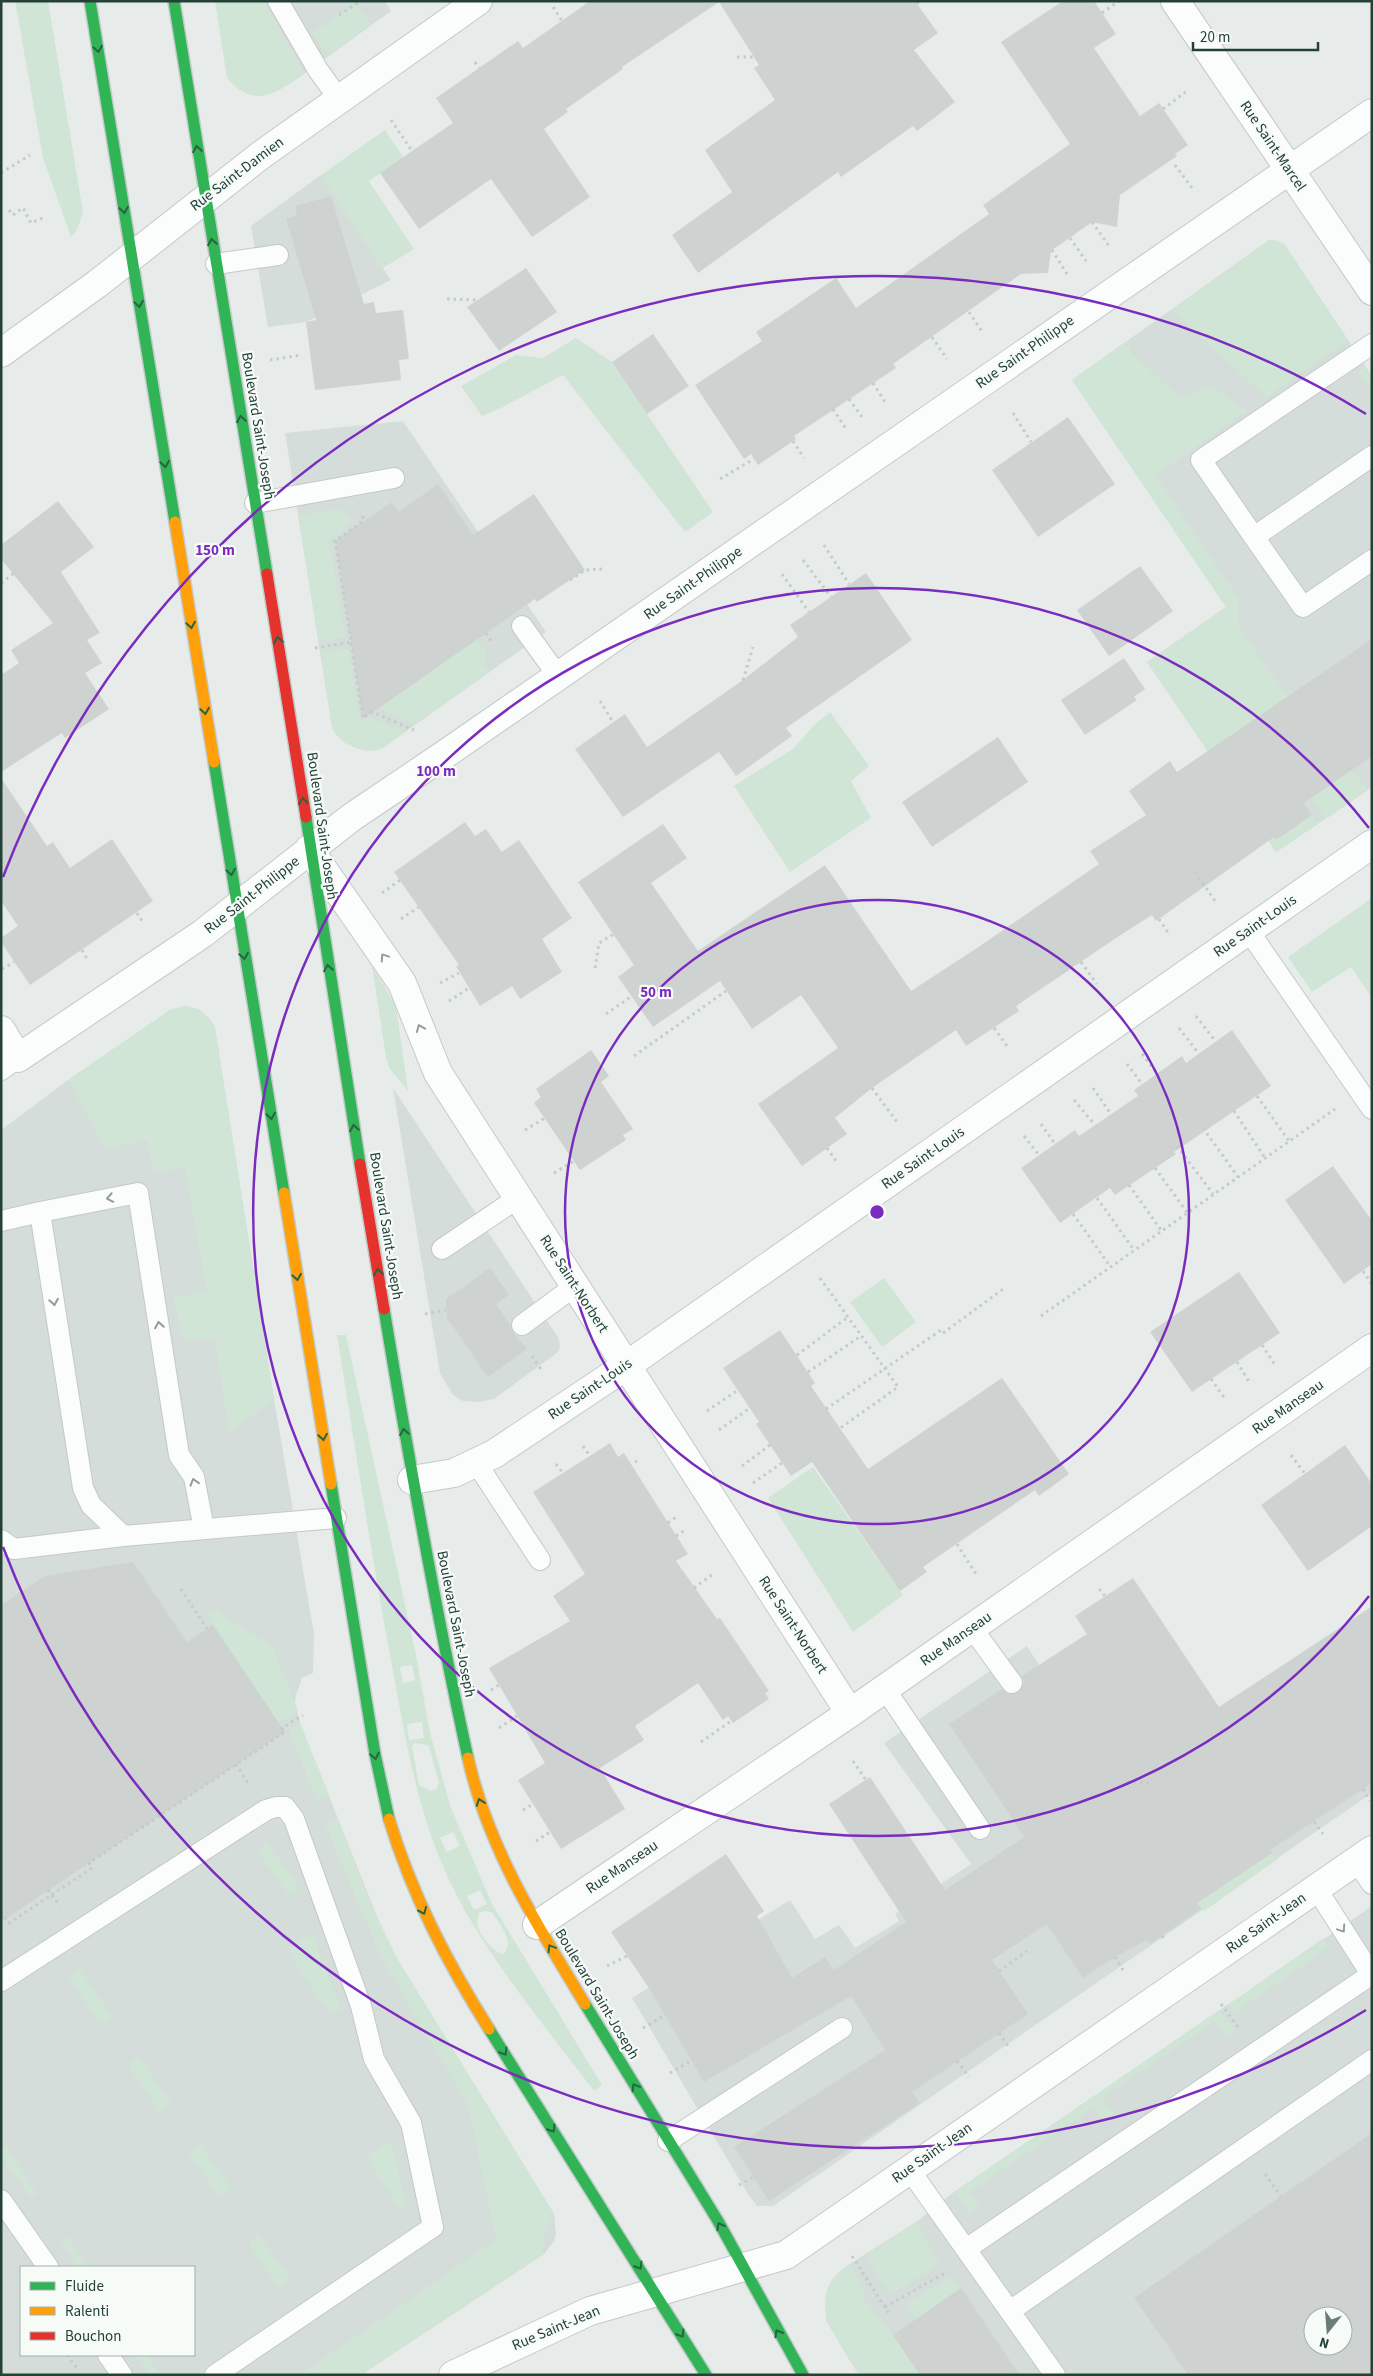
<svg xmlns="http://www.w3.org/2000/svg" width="1373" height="2376" font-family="'Source Sans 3',sans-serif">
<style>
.built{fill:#d5ddda;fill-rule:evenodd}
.green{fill:#d0e5d6;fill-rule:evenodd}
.building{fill:#ced3d1;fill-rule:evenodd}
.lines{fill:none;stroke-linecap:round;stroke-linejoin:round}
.lane-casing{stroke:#c4c9c7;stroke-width:22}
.street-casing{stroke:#c4c9c7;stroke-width:30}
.fast-casing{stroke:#c2cbc8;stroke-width:14}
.slow-casing{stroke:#c2cbc8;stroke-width:14}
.jam-casing{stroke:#c2cbc8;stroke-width:14}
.path{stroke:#c2ccc8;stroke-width:3;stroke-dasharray:2.5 4;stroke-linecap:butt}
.lane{stroke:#fbfcfc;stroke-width:20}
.street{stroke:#fbfcfc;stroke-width:28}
.fast{stroke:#30b455;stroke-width:11}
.slow{stroke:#ff9f0a;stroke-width:11}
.jam{stroke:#e5322d;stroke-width:11}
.oneway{stroke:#286441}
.oneway2{stroke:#909e9a}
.ring{fill:none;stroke:#7b2cbf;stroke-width:2.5}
.labels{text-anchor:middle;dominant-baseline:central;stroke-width:4.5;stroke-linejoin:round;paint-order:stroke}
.street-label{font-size:15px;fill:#244138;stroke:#f6fbf8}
.centre{fill:#7b2cbf;stroke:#f6fbf8;stroke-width:2.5}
.ring-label{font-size:15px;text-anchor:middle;font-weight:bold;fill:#7b2cbf;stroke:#f6fbf8;stroke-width:4.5;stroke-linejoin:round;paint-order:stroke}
</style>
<rect width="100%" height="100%" fill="#e7ecea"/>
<path class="built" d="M263 1H385L391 11 304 74Z
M321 175 391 280 306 322 268 327 251 226Z
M1269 240 1278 241 1285 245 1372 376V787L1276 852 1147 662 1226 607 1072 380Z
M403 421 546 632 381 749 370 750 357 748 345 743 336 735 332 727 285 433Z
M185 1006 199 1009 210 1019 215 1028 274 1399 314 1634 313 1673 302 1678 296 1695 295 1703 300 1723 382 1929 398 1960 554 2214 556 2233 554 2241 544 2254 361 2375H1V1130L68 1080 170 1010ZM21 2267H194V2355H21Z
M393 1088 559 1339 560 1347 558 1352 494 1399 478 1402 463 1401 453 1395 440 1373Z
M1372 1606V1793L773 2206H757L748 2194 632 1998 790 1900 815 1939 839 1925 855 1948 899 1921 895 1914 971 1864 884 1743 1027 1646 1039 1665 1180 1727 1224 1704Z
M1372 1906V2375H859L827 2322 825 2305 835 2277 845 2267 916 2222 954 2192ZM1313 2316H1343V2346H1313Z"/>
<path class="green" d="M15 1H48L83 212 77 230 71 237 43 158Z
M215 1H263L304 74C277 93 254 110 227 78Z
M356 4 371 24 328 55 312 33Z
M385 130 403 157 369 181 414 249 383 268 321 175Z
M1269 240 1278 241 1285 245 1348 341 1267 397 1172 310Z
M576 338 612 362 713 512 685 532 563 375 501 408 482 416 461 386 516 355 543 358Z
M1127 341 1133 355 1181 399 1210 386 1247 411 1155 475 1239 599 1238 624 1287 697 1208 751 1147 662 1226 607 1072 380Z
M1365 366 1372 376V392L1358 371Z
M340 509 353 523 329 540 345 637 319 641 298 516Z
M477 639 487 653 484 665 490 672 414 725 379 708Z
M348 648 360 721 367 716 405 732C398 737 390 744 382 748 364 757 340 743 332 727L321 652Z
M830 712 869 766 851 781 871 818 790 872 734 786 794 748 815 724Z
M1352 770 1368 790 1326 819 1311 798Z
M1312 815 1318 824 1276 852 1264 832 1269 829 1276 840Z
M1372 898V998L1351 967 1312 992 1288 957Z
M372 966 396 1006 408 1091 389 1068 386 1057Z
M185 1006C200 1009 208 1015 215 1028L274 1399 229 1432 215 1338 183 1341 173 1298 207 1291 185 1168 154 1172 147 1140 106 1149 68 1080 170 1010Z
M884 1278 916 1322 882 1347 850 1302Z
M346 1335 416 1655 430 1733 451 1808 492 1904 602 2085 594 2091C539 2018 478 1948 442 1864 413 1795 403 1723 389 1650 370 1546 354 1440 337 1335ZM412 1665 415 1680 403 1683 400 1667ZM422 1722 424 1738 409 1740 407 1724ZM416 1743 429 1746 439 1783 437 1789 431 1791 419 1785 412 1746ZM453 1832 460 1846 447 1852 440 1838ZM480 1890 487 1904 474 1910 467 1896ZM485 1911 492 1912C500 1925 515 1941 504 1954 493 1953 477 1933 477 1921 477 1918 479 1916 479 1913Z
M813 1467 903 1595 853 1632 768 1498Z
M213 1609 272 1646 298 1711 279 1723 206 1614Z
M300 1723 329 1795 317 1801 289 1731Z
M338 1819 369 1900 398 1960 554 2214C546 2226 542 2240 544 2254L361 2375H322L315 2370 307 2375H300L496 2240 469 2107 381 1957 325 1824Z
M267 1842 300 1889 290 1896 257 1850Z
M1272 1853 1278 1859 1204 1911 1197 1903Z
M307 1937 314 1938 341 2010 333 2012 323 2005 291 1956 292 1947Z
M1322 1939 1329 1947 1237 2011 1233 2012 1228 2005Z
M79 1969 112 2016 100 2024 68 1977Z
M1219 2010 1236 2032 1228 2038 1214 2021 1102 2098 1115 2116 1107 2123 1094 2107 970 2192 980 2206 969 2214 954 2192Z
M139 2057 172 2104 160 2112 128 2066Z
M200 2144 232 2190 220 2198 188 2152Z
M385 2144 392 2145 406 2205 400 2208 368 2161 369 2155Z
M6 2146 37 2194 31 2198 1 2153V2149Z
M916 2222 940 2264 890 2294 881 2282 866 2255Z
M259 2235 292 2281 280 2289 248 2243Z
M67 2236 87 2267H78L60 2240Z
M850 2264 866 2291 861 2296 882 2320 920 2375H859C838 2340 800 2294 850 2264Z
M950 2276 961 2288 915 2320 905 2304Z
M136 2355H146L157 2371 150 2375Z"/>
<path class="building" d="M590 1H915L938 33 914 50 955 102 917 131 913 126 841 177 838 172 698 273 672 235 732 192 705 150 775 100 754 68 759 65 719 2 622 67 623 69 566 109 568 112 544 129 590 197 532 237 491 179 419 229 380 173 453 123 436 98 518 41 523 48Z
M1063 1H1094L1116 34 1094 48 1140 116 1159 103 1188 145 1175 154 1177 156 1120 195 1117 227 1092 222 1051 251 1048 273 1021 274 893 364 896 368 794 436 796 439 758 465 751 454 744 459 695 385 762 341 756 332 836 278 856 308 989 214 983 205 1070 144 1001 42Z
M331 196 364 304 374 302 376 313 403 310 409 359 399 360 401 380 315 390 306 322 316 320 286 219 297 215 295 206Z
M526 268 557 312 499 351 467 307Z
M653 334 689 386 647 414 612 362Z
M1068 417 1115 484 1038 537 992 470Z
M438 484 473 535 534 494 585 570 537 602 535 599 363 719 335 541 392 502 399 512Z
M58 501 94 547 61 572 100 633 87 640 102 663 85 673 109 709 65 738 62 733 1 772V675L19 663 11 650 53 623 1 559V545Z
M1140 566 1173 611 1109 656 1077 610Z
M866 573 912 640 786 728 792 736 736 776 719 752 623 817 575 749 625 714 647 747 743 680 798 637 790 625Z
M1372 639V756L1304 803 1312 815 1276 840 1274 837 1156 921 1152 915 1113 940 1016 1006 1019 1011 966 1046 956 1030 872 1088 835 1118 847 1134 802 1166 758 1104 838 1048 801 995 752 1029 720 981 653 1027 618 977 634 965 578 882 663 824 687 858 651 883 698 951 825 865 911 991 977 948 1099 864 1090 851 1146 815 1129 791 1170 761 1177 772Z
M1124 658 1145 689 1134 697 1137 700 1085 735 1061 700Z
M998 737 1028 782 932 847 902 802Z
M1 778 47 846 53 842 70 868 112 839 153 901 30 985 1 942V938L18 926 1 901Z
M465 822 475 836 486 829 502 852 519 840 572 918 542 939 562 972 520 999 512 986 480 1006 456 966 459 965 394 872Z
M1232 1030 1271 1086 1174 1152 1176 1154 1115 1195 1110 1188 1060 1223 1021 1168 1075 1130 1079 1136 1138 1096 1134 1090 1182 1056 1186 1063Z
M591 1050 609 1076 601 1082 633 1129 623 1135 626 1140 580 1170 534 1103 541 1097 536 1089Z
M1333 1166 1372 1221V1264L1344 1284 1285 1200Z
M490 1268 509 1295 496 1304 510 1325 512 1332 527 1349 488 1377 447 1318 446 1299Z
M1239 1272 1280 1333 1192 1392 1150 1332Z
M780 1330 815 1383 811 1386 868 1469 1002 1378 1069 1474 1039 1496 1035 1490 923 1567 927 1572 900 1591 812 1462 791 1476 756 1424 759 1422 723 1368Z
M610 1443 618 1457 624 1453 688 1554 676 1561 717 1619 720 1618 769 1691 765 1693 769 1699 733 1723 728 1716 723 1720 698 1683 635 1726 644 1740 600 1768 625 1809 561 1849 518 1780 545 1763 489 1668 570 1621 553 1596 585 1574 533 1492Z
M1345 1445 1372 1484V1526L1308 1571 1261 1505Z
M133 1562 187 1642 213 1625 285 1732 1 1922V1605L45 1576Z
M1133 1578 1219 1707 1372 1607V1783L1270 1850 1272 1853 1197 1903 1201 1909 1150 1944 1147 1940 1115 1957 1083 1978 1047 1924 992 1960 1028 2014 912 2092 920 2103 769 2201 734 2147 885 2050 851 1996 704 2082 649 1988 611 1932 726 1854 764 1911 757 1916 792 1978 825 1957 834 1970 906 1922 829 1804 870 1777 945 1890 1024 1837 949 1724 1002 1689 1008 1694 1019 1692 1024 1682 1022 1676 1087 1634 1075 1616Z
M1372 2133V2375H1188L1134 2298ZM1313 2316H1343V2346H1313Z
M961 2288 1020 2375H920L893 2335Z"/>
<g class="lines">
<defs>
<path id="lane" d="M278 1 318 70 339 99
M216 264 278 255
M1372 456 1254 537 1303 607 1372 560
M255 503 394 478
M1254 537 1201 460 1372 344
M522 626 558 676
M1248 930 1372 1109
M1 1070 18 1058
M1 1221 40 1212
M442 1249 518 1198
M522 1325 575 1286
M477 1464 540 1560
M123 1536 91 1505 83 1488 40 1212 138 1193 179 1455 194 1477 204 1529
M1 1540 14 1549 123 1536 336 1518
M972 1628 1012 1683
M885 1689 980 1829
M1356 1861 1372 1884
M1316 1888 1371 1974
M1 1981 266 1810 276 1807H285L294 1819 361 2006 374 2059 411 2123 433 2227 215 2375
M668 2141 842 2028
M909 2169 1055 2375
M1 2200 48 2267
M966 2249 1372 1974
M1010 2311 1372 2060
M108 2355 122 2375"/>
<path id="street" d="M1175 1 1372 291
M1 353 97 284 261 155 478 1
M309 849 402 983 438 1073 850 1713
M1 1030 18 1058 202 934 352 817 441 757 1372 113
M412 1480 454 1473 494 1454 626 1366 1372 844
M537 1925 850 1713 1372 1348
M453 2375 590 2311 786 2255 1372 1850"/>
<path id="fast" d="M90 1 175 522
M174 1 267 574
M214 762 284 1193
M306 817 360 1164
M384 1309C409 1460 435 1609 468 1758
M331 1484 375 1754 389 1819
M585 2004 718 2221 803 2375
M489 2029 706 2375"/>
<path id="slow" d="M175 522 214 762
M284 1193 331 1484
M468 1758C488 1848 538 1927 585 2004
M389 1819C412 1895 447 1962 489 2029"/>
<path id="jam" d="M267 574 306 817
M360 1164 384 1309"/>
</defs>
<use href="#lane" class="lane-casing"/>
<use href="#street" class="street-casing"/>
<use href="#fast" class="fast-casing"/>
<use href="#slow" class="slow-casing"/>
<use href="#jam" class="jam-casing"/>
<path class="path" d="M917 4 920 1
M553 7 562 21
M1102 13 1119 1
M339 15 361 1
M737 57H754
M475 62 479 68
M1163 109 1187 91
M391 120 412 151
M1175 165 1192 188
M1 173 30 155
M9 210 13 215 23 208 31 223 43 218
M1092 222 1109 246
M1070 238 1086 261
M1052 250 1067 274
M447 299 478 300
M969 312 983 333
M932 337 947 359
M270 360 301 355
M873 383 885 402
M849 399 862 417
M833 409 846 429
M1013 413 1031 442
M793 441 804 458
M720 479 754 459
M363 516V521L335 541 363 718 372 712 414 730
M824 545 849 584
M803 560 831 597
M782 574 809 612
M570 580 585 570 602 569
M1 583 13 574
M486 633 491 641
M315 648 351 642
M743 680 753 647
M600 701 613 722
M1195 872 1215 901
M382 893 400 880
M137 913 142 921
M401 919 419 907
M1159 919 1169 934
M82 950 87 959
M1081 962 1097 984
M595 968 599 943 614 934
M2 969 14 962
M440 983 459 973
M449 1001 469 988
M606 1014 632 996
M1196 1016 1216 1042
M994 1028 1007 1046
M1179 1028 1199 1054
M1142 1054 1157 1073
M634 1056 726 991
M1127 1064 1142 1084
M872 1088 897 1122
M1093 1088 1111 1114
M1257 1096 1289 1141
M1074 1100 1095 1125
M1234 1111 1265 1158
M1041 1124 1055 1144
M1203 1128 1238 1177
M525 1130 545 1118
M1024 1136 1039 1155
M1177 1146 1213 1194
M827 1148 838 1164
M1155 1168 1187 1212
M554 1173 574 1161
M1129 1185 1161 1230
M1097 1198 1134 1250
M1073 1214 1110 1266
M1363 1271 1372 1284
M820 1278 898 1387 839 1429
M425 1314 446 1310
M1041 1316 1335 1109
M943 1333 1006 1287
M1262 1345 1275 1365
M797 1355 848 1317
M532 1356 542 1371
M1237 1362 1250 1383
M808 1372 861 1336
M1211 1379 1226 1400
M826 1409 941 1330
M707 1411 738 1390
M719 1430 750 1408
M583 1446 590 1456
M1291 1455 1305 1474
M635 1462 639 1460
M556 1464 563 1473
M742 1466 770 1445
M753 1483 782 1463
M668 1523 676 1517
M676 1536 685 1530
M957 1544 976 1574
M694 1588 713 1574
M181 1589 207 1629
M1099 1589 1105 1596
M491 1690 499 1685
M499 1728 517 1716
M701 1742 731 1721
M853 1761 866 1780
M236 1764 248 1783
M1127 1782 1152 1783
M1363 1789 1370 1801
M523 1810 533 1804
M1314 1822 1323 1834
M536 1841 550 1832
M48 1890 60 1906
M1 1912 9 1923 92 1868 89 1863 285 1732 282 1728 303 1715
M1162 1936 1166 1941
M1115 1957 1123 1970
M607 1966 627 1956
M999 1971 1027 1951
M1221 2004 1238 2027
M643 2028 665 2015
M999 2033 1010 2049
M957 2061 969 2077
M670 2073 692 2060
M1265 2174 1281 2196
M739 2185 754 2177
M852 2256 890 2315
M885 2307 945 2273
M67 2355 78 2370"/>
<use href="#lane" class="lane"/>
<use href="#street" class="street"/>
<use href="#fast" class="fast"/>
<use href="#slow" class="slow"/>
<use href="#jam" class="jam"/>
</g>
<defs><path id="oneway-chevron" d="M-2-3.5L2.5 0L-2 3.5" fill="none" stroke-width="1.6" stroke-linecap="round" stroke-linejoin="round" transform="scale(1.25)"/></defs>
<g class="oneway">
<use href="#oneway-chevron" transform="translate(98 49) rotate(80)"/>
<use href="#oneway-chevron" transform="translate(197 149) rotate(-99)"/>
<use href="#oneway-chevron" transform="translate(124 210) rotate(81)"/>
<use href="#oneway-chevron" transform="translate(212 242) rotate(-99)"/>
<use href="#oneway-chevron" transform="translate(139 304) rotate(81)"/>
<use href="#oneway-chevron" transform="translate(241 419) rotate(-99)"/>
<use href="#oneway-chevron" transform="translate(165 464) rotate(81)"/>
<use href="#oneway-chevron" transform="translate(191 625) rotate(81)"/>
<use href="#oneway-chevron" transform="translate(278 640) rotate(-99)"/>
<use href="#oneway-chevron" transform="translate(205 711) rotate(81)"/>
<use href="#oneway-chevron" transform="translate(303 801) rotate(-98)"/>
<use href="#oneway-chevron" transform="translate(231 872) rotate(81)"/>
<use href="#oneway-chevron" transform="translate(244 956) rotate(81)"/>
<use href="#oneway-chevron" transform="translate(328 968) rotate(-99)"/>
<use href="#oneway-chevron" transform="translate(271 1116) rotate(81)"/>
<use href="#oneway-chevron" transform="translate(354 1128) rotate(-99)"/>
<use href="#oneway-chevron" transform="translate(378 1272) rotate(-99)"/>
<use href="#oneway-chevron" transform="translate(297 1277) rotate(81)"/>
<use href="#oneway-chevron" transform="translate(404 1432) rotate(-99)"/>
<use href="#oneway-chevron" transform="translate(323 1437) rotate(81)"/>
<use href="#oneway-chevron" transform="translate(375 1756) rotate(79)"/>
<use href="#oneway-chevron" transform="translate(480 1802) rotate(-110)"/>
<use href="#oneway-chevron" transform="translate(423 1911) rotate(66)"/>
<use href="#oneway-chevron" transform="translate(551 1948) rotate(-121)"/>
<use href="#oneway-chevron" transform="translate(504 2052) rotate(58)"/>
<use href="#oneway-chevron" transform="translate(635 2087) rotate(-121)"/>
<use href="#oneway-chevron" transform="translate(552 2129) rotate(58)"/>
<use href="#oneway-chevron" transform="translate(720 2226) rotate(-119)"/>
<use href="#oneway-chevron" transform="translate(639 2266) rotate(58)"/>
<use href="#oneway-chevron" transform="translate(778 2333) rotate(-120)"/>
<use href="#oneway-chevron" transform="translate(681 2334) rotate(58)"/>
</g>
<g class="oneway2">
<use href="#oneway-chevron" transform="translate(384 957) rotate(-124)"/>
<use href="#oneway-chevron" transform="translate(420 1028) rotate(-112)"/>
<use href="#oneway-chevron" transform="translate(110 1198) rotate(169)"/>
<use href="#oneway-chevron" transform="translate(54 1302) rotate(81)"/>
<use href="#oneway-chevron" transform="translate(159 1325) rotate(-99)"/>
<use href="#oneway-chevron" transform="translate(194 1482) rotate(-107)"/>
<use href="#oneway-chevron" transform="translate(1342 1929) rotate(56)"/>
</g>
<g class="ring">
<circle cx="877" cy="1212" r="312"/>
<path d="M1369 1596A624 624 0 1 1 1369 828"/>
<path d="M1366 2010A936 936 0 0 1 3 1547M3 877A936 936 0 0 1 1366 414"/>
</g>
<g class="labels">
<g class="street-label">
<text transform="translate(1273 146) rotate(56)">Rue Saint-Marcel</text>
<text transform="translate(237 174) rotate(-37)">Rue Saint-Damien</text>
<text transform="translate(1025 352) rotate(-35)">Rue Saint-Philippe</text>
<text transform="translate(258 426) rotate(81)">Boulevard Saint-Joseph</text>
<text transform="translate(693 583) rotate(-35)">Rue Saint-Philippe</text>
<text transform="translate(322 826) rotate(82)">Boulevard Saint-Joseph</text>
<text transform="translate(252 895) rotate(-38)">Rue Saint-Philippe</text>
<text transform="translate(1255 926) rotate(-35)">Rue Saint-Louis</text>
<text transform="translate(923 1158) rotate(-35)">Rue Saint-Louis</text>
<text transform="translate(386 1226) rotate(81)">Boulevard Saint-Joseph</text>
<text transform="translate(574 1284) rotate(57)">Rue Saint-Norbert</text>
<text transform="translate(590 1389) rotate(-34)">Rue Saint-Louis</text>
<text transform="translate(1288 1407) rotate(-35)">Rue Manseau</text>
<text transform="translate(456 1624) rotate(79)">Boulevard Saint-Joseph</text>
<text transform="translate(793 1625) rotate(57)">Rue Saint-Norbert</text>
<text transform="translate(956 1639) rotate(-35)">Rue Manseau</text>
<text transform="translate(622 1867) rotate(-34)">Rue Manseau</text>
<text transform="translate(1266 1923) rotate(-35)">Rue Saint-Jean</text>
<text transform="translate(597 1994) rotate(59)">Boulevard Saint-Joseph</text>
<text transform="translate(932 2153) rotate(-35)">Rue Saint-Jean</text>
<text transform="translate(556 2328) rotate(-23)">Rue Saint-Jean</text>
</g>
</g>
<circle cx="877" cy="1212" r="8" class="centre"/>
<g class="ring-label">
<text x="215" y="555">150 m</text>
<text x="436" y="776">100 m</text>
<text x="656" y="997">50 m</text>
</g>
<rect width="1373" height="2376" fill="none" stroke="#244138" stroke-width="5"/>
<rect x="20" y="2266" width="175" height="90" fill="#f6fbf8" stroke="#a2b1ab"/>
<rect x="30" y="2282" width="25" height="8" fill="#30b455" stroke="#a2b1ab"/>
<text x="65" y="2291" font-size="15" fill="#244138">Fluide</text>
<rect x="30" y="2307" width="25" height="8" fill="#ff9f0a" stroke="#a2b1ab"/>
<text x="65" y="2316" font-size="15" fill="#244138">Ralenti</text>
<rect x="30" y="2332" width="25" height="8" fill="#e5322d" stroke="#a2b1ab"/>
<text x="65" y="2341" font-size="15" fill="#244138">Bouchon</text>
<g transform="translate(1328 2331) rotate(197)"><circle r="24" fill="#f6fbf8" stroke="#a2b1ab"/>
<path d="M0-4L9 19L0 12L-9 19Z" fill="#687d76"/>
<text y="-8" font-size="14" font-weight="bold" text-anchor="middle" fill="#244138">N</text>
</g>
<path d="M1193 42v8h125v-8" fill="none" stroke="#244138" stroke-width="2.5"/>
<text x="1200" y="42" font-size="15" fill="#244138" stroke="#f6fbf8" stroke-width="4" paint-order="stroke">20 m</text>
</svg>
